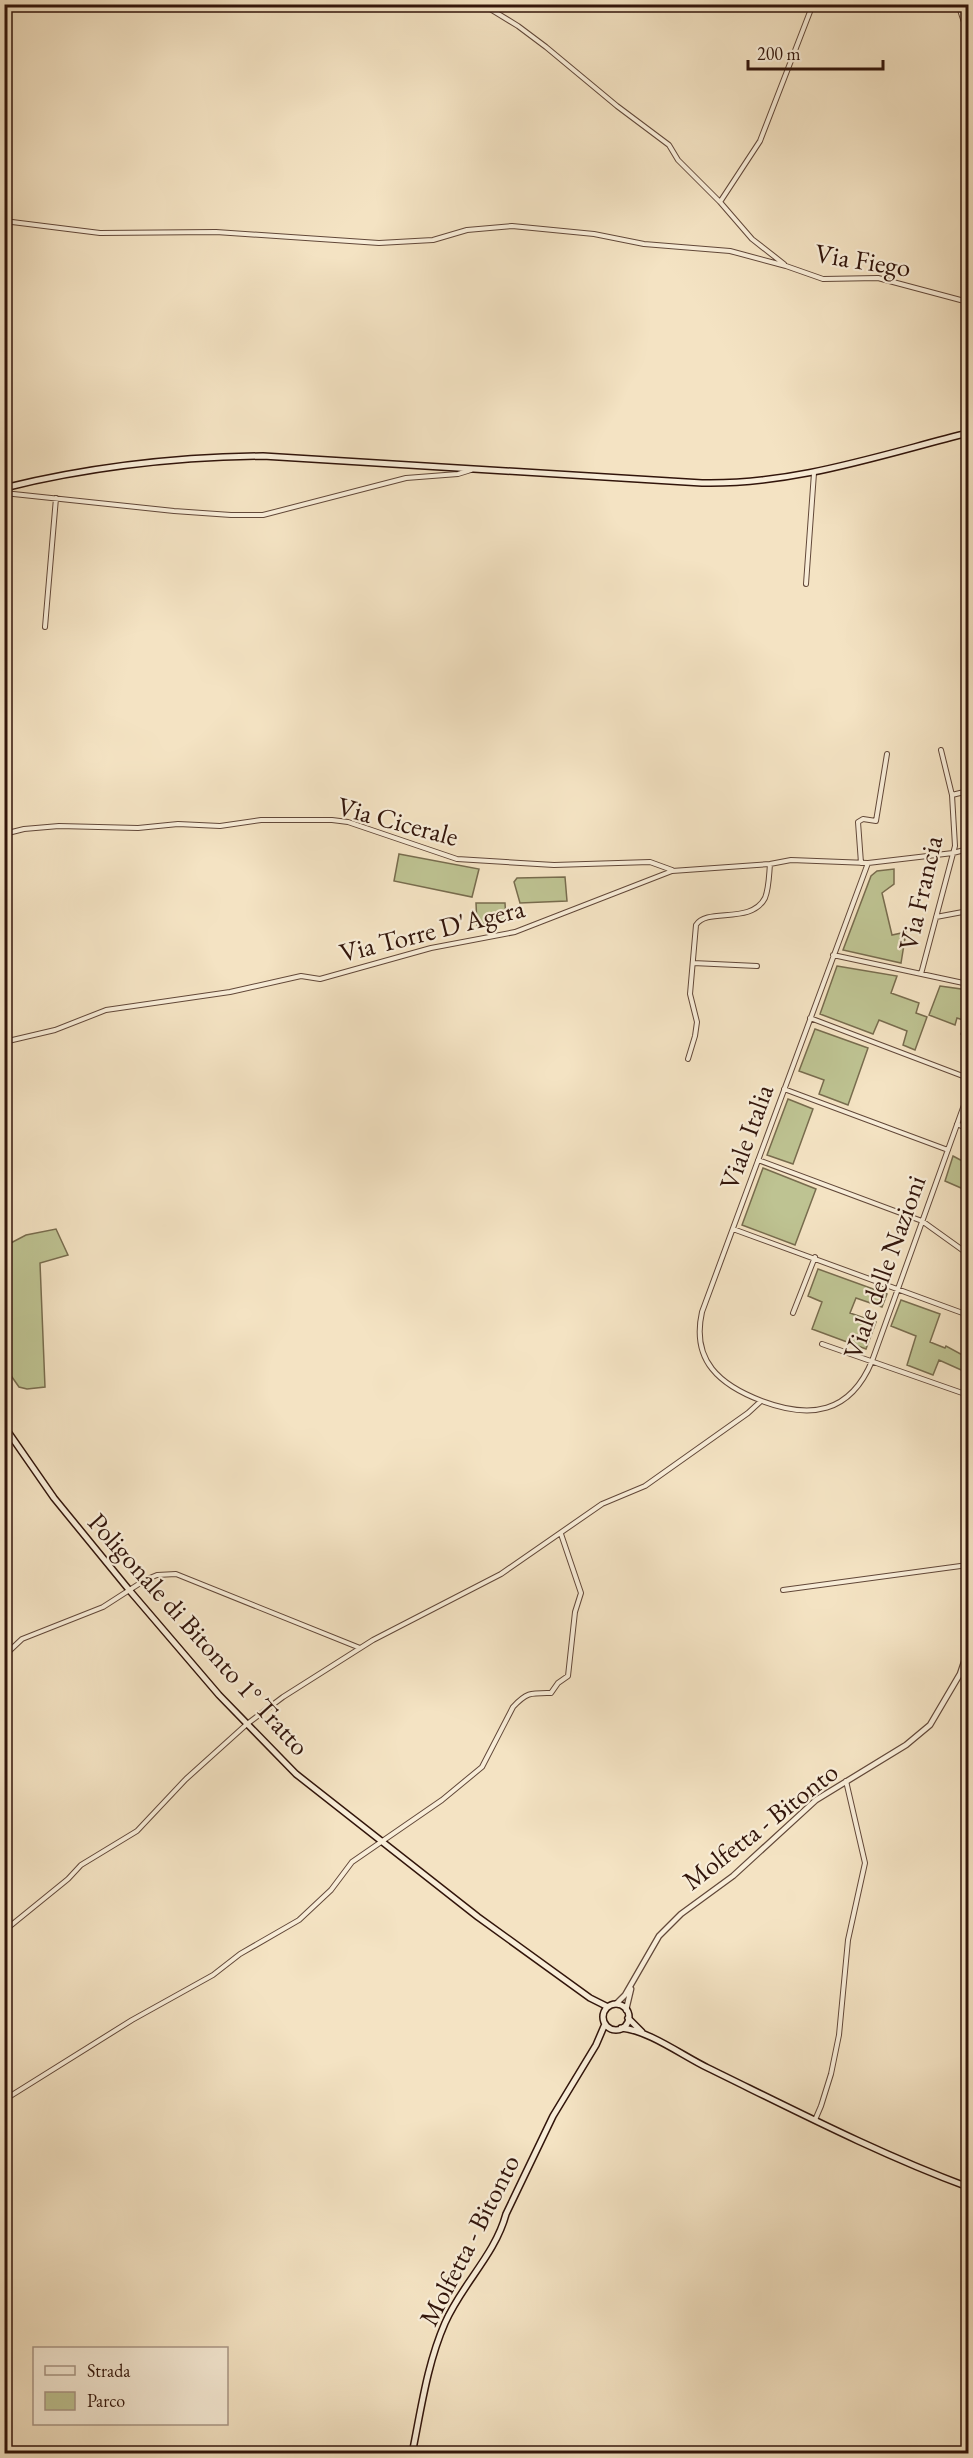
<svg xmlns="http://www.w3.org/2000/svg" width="973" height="2458" font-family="'EB Garamond',serif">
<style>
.green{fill:#bec392;stroke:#786c4e;stroke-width:1.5}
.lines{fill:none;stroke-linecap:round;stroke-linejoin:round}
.minor-casing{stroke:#624839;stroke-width:6}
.tertiary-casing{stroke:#624839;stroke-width:7}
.secondary-casing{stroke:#32150b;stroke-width:8}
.minor{stroke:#f8edd8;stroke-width:4}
.tertiary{stroke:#f8edd8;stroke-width:4.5}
.secondary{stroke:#f8edd8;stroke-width:5}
.rail{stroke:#32150b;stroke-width:1.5;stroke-dasharray:10 10;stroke-linecap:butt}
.labels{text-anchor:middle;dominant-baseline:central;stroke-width:4.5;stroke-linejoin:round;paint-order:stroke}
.street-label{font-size:27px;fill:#32150b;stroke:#f8edd8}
</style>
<rect width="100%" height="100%" fill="#f4e3c3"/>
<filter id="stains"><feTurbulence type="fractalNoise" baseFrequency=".00333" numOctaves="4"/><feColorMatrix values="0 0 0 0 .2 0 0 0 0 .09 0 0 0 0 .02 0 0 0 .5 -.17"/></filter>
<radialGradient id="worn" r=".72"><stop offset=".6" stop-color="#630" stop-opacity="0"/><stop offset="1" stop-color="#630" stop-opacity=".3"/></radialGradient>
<path class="green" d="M399 854 479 869 472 897 394 881Z
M894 869V884L882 893 892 935 906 932 901 963 843 950 871 876 877 871Z
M565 877 567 901 520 903 514 882 517 878Z
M476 903H505L506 920 477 925Z
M837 966 897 976 891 993 919 1003 916 1013 927 1017 915 1050 903 1045 907 1031 879 1020 873 1034 820 1014Z
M940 986 968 990 966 1003 968 1005V1037L961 1034 966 1021 957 1018 955 1025 929 1015Z
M815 1029 868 1048 848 1105 819 1094 824 1080 799 1071Z
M788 1099 813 1109 793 1164 767 1155Z
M953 1156 968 1164V1191L945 1181Z
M763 1168 816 1189 795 1245 742 1225Z
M56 1229 68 1255 40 1263 45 1387 27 1389 19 1387 5 1367V1246L26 1235Z
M818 1269 887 1294 882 1307 856 1298 850 1313 876 1322 866 1349 812 1329 822 1302 808 1296Z
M901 1300 940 1314 930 1342 945 1348 946 1346 968 1358V1373L939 1360 933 1375 907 1365 916 1336 891 1326Z"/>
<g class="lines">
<defs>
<path id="minor" d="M482 4 518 26 546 47 617 106 669 145 678 160 720 202 752 239 784 264
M958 4 968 34
M4 113 6 103
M720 202 760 141 813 4
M4 221 100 233 216 232 379 243 433 240 467 230 512 226 594 234 644 244 730 251 786 266 823 279 878 278 968 302
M4 493 174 511 231 515H263L406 478 458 474 471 470
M806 584 814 473
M45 627 56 498
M952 795 968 791
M4 834 24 829 59 826 138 828 178 824 220 826 261 820H332L348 822 457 859 554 865 650 862 672 870
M861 863 858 822 863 819 876 821 887 754
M868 863 702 1312C691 1361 720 1385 762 1401 810 1419 850 1414 872 1361L968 1094
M936 917 968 911
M833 955 968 984
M693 963 757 966
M921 974 955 846 952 795 941 750
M810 1018 968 1078
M4 1042 55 1030 106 1010 230 992 301 976 320 979 431 948 515 932 672 871 770 864 791 860 868 863 953 853 968 849
M688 1059 695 1036 697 1022 690 994 696 925C707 907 751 925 765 898 769 888 769 875 770 864
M784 1089 948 1150
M957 1124 968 1129
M758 1160 922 1221 968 1254
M733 1229 968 1315
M793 1313 815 1257
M822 1344 968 1395
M783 1590 968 1565
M4 1656 22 1639 103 1607 145 1580 157 1575 176 1574 360 1648
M966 1661 968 1673
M4 1931 68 1879 81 1865 137 1831 186 1779 247 1724 283 1697 373 1640 501 1574 602 1504 645 1486 748 1413 761 1401
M4 2100 132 2020 213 1975 240 1954 299 1920 331 1890 352 1862 442 1800 482 1767 513 1707C527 1692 531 1693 551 1693L558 1683 568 1676 575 1612 581 1593 561 1534
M815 2120 821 2106 831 2074 839 2035 848 1940 865 1863 846 1781
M4 2145 7 2155 4 2159"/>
<path id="tertiary" d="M616 2004 625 1995 659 1936 681 1914 733 1876 816 1800 906 1745 930 1725 960 1674 968 1650
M626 2010 631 1989"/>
<path id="secondary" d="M4 488C89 467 175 457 263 456L702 483C794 485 880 455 968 433
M4 1426 54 1498 130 1591 219 1695 296 1774 478 1917 590 1998 608 2007
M603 2017a13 13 0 1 1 26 0a13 13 0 1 1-26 0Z
M628 2018 642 2032
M621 2028C648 2030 683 2056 708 2068 794 2110 879 2154 968 2187
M412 2454C421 2410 427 2364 445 2323 462 2284 495 2255 506 2214L553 2116 596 2045 605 2024"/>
</defs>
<use href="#minor" class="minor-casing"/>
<use href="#tertiary" class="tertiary-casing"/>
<use href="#secondary" class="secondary-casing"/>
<use href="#minor" class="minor"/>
<use href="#tertiary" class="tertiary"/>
<use href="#secondary" class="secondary"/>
<path class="rail" d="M964 4 968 18"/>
</g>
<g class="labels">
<g class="street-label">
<text transform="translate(863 260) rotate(9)">Via Fiego</text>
<text transform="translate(398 821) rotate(15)">Via Cicerale</text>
<text transform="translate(920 893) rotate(-77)">Via Francia</text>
<text transform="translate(432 930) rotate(-14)">Via Torre D'Agera</text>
<text transform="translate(746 1137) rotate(-70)">Viale Italia</text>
<text transform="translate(884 1267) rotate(-70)">Viale delle Nazioni</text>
<text transform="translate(199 1634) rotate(48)">Poligonale di Bitonto 1° Tratto</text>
<text transform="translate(760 1826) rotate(-38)">Molfetta - Bitonto</text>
<text transform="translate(469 2240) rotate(-63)">Molfetta - Bitonto</text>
</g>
</g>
<rect width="973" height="2458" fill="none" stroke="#f4e3c3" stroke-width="24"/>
<rect x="6" y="6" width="961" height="2446" fill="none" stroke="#32150b" stroke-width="3"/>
<rect x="12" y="12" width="949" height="2434" fill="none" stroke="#32150b" stroke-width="1.5"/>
<rect x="33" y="2347" width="195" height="78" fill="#f8edd8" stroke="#a99786" stroke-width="1.5"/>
<rect x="45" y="2366" width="30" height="9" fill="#f8edd8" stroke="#a99786" stroke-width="1.5"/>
<text x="87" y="2377" font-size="18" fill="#32150b">Strada</text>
<rect x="45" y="2392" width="30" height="18" fill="#bec392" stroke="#a99786" stroke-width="1.5"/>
<text x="87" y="2407" font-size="18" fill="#32150b">Parco</text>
<path d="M748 60v9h135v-9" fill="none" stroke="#32150b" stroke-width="3"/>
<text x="757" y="60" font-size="18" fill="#32150b" stroke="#f8edd8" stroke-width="4.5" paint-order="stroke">200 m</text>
<rect width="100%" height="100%" filter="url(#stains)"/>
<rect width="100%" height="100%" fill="url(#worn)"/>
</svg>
